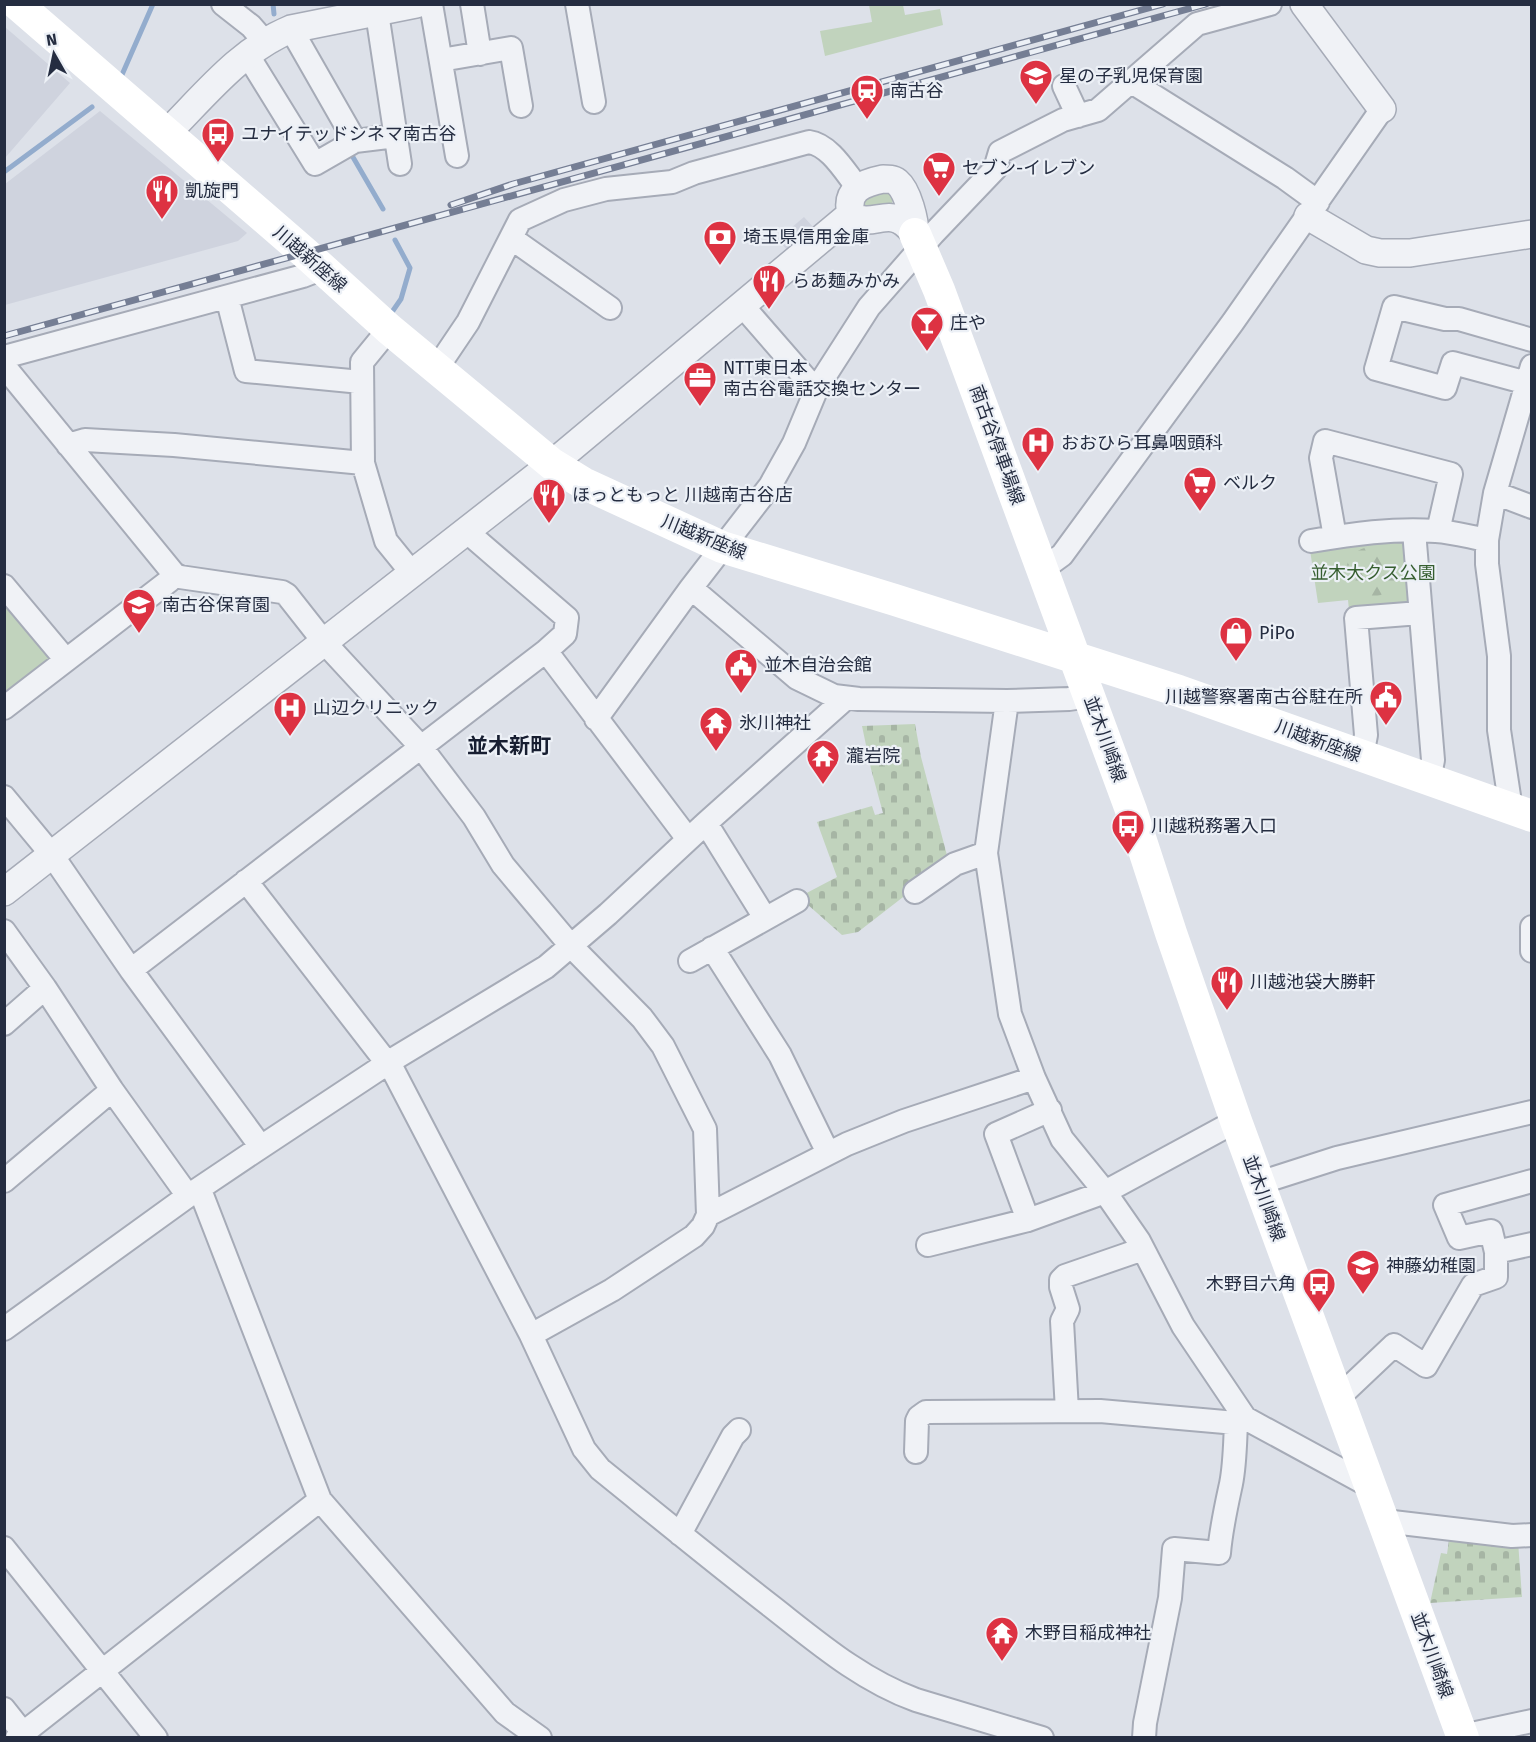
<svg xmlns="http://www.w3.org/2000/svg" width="1536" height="1742" font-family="'Fira Sans','Noto Sans JP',sans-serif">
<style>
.built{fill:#cfd3de}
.green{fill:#c1d3bd}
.forest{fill:url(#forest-firs)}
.cemetery{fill:url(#cemetery-stones)}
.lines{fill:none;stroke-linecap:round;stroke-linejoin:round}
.stream{stroke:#93accd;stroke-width:5}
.minor-casing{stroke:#a6abb7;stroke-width:26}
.tertiary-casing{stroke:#a6abb7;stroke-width:30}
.minor{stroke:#f0f2f6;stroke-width:22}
.tertiary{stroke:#f0f2f6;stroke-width:27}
.secondary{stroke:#fff;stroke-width:32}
.rail-casing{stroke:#757e94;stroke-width:7}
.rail{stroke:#ecf0f6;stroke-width:4.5;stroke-dasharray:14;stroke-linecap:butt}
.labels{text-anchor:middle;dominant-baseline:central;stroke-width:4.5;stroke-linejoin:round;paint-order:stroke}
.poi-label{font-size:18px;fill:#252d41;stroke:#ecf0f6;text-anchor:start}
.street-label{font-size:18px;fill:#252d41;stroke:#ecf0f6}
.park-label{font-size:18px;fill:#365e30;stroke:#ecf0f6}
.quarter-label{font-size:21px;font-weight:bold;fill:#171e31;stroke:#ecf0f6}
</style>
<defs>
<pattern id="forest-firs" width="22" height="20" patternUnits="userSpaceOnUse" patternTransform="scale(1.5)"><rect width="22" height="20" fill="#c1d3bd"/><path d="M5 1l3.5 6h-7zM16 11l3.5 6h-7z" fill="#a6b5a4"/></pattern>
<pattern id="cemetery-stones" width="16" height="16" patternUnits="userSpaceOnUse" patternTransform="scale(1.5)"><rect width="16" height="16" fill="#c1d3bd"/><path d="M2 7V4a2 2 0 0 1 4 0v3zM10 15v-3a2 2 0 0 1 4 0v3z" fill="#a6b5a4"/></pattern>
</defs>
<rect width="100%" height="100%" fill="#dde1e9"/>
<path class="built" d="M5 27 70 83 5 158Z
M100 111 247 233 238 241 5 305V184Z
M804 217 814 228 787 250 778 239Z"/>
<path class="green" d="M869 5H903L905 15 940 9 943 25 825 56 820 31 872 22Z
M887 187 893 200 891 206 863 207 862 200Z
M1404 539 1416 598 1408 605 1349 610 1348 600 1318 603 1310 550Z
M4 599 50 655V663L4 699Z"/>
<path class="forest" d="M1346 572a25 25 0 1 1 50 0a25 25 0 1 1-50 0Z"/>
<path class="cemetery" d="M915 724 921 757 948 859 947 863 858 932 842 935 799 897 837 877 817 822 872 806 875 815 883 813 871 769 862 726Z
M1450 1533 1518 1541 1522 1597 1430 1603 1441 1553 1447 1554Z"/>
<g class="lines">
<path class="stream" d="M273 4 274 14
M121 77 153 4
M350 152 383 209
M4 172 92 107
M392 312 401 299 410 268 395 240"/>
<defs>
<path id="minor" d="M223 4 251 26 265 42
M431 4 457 156
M472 4 480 54
M577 4 594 102
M377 13 400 164
M291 29 355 141
M247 54 315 164 355 141 396 136
M441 60 511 48 521 106
M1130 81 1285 178 1318 202
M1064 86 1078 116
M511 238 610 308
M227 297 246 371 361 382
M741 304 808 381 817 388
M389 329 362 362 363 463 386 541 412 573
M4 357 303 276 321 269
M4 366 174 574 180 577 282 592 287 595 324 642 421 747 474 817 503 865 571 946 642 1018 663 1046 705 1129 708 1215 703 1226 694 1236 612 1290 531 1335
M437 368 468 322 520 220 564 200 606 189 672 182 694 173 809 142C830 145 845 172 858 188
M1527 383 1453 363 1445 388 1376 369 1394 307 1445 319H1459L1532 340
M68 445 85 440 174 445 363 463
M1495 493 1532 507
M1414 531 1433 760 1429 780
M1335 537 1321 458 1325 441 1451 474 1438 531
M1311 541C1352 534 1393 528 1436 531 1453 532 1470 537 1487 540
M1042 566 1051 563 1062 555 1233 322 1382 109
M4 586 66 660
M691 588 797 678 834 696 859 699 1007 701 1069 699 1090 696
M546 651 688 839
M1007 701 986 853 1010 1014 1034 1078 1062 1139 1105 1192 1139 1241 1183 1326 1245 1418 1370 1486
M4 708 169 581 174 574
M596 719 691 588 770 486 794 443 817 388 869 307 933 234 995 169 1000 152 1063 120 1098 110 1197 24 1270 4
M1362 756 1366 735 1356 618 1420 613
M4 797 52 855 131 970 261 1147
M1511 809 1499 730V656L1487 564V540L1495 493 1532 366
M706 823 765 918
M246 881 394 1072 531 1335 584 1449 600 1469C657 1515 713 1561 771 1606 817 1642 861 1680 916 1700L1042 1738
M915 892 955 864 986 853
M1532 927V951
M4 931 45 988 112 1090 188 1196
M712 948 780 1055 828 1153
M690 961 797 901
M131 970 546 651 565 634 567 618 466 531
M4 1024 45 988
M4 1181 112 1090
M1259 1183 1337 1158 1532 1112
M200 1190 320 1500 505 1713 540 1738
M708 1215 847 1144 904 1121 1034 1078
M1028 1220 996 1134 1050 1110
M928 1245 1028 1220 1105 1192 1236 1121
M1496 1252 1491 1231 1459 1238 1445 1205 1532 1181
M4 1329 188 1196 261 1147 397 1057 546 967 608 914 706 823 846 698
M1338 1398 1394 1345 1426 1366 1473 1285 1496 1277V1252L1532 1244
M1067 1411 1062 1321 1068 1309 1061 1287V1280L1065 1276 1143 1249
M916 1452 917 1421 919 1417 926 1412 1100 1411 1236 1423 1245 1418
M1384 1521 1512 1536 1532 1535
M680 1534 733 1436 739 1430
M4 1548 156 1738
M4 1709 23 1733
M1462 1736 1532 1721
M17 1738 320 1500
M1144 1738 1145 1723 1170 1598 1174 1549 1219 1553C1221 1529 1226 1507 1231 1484 1235 1464 1235 1443 1236 1423"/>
<path id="tertiary" d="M1304 4 1382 109
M167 133C205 95 240 50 291 29L416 4
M883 179C888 179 893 179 897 182 908 191 915 221 915 234 911 230 907 224 901 221 884 210 869 229 851 214 845 190 863 183 883 179Z
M1308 216 1366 250 1380 253H1410L1532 234
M4 892 552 464 851 214"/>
</defs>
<use href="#minor" class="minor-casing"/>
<use href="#tertiary" class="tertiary-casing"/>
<use href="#minor" class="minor"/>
<use href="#tertiary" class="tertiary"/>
<path class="secondary" d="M17 4 305 253 389 329 552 464 583 483 722 547 895 600 1179 691 1532 816
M915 234 939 290 1131 810 1171 933 1236 1121 1463 1738"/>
<defs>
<path id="rail" d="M451 205 513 184 1163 4
M4 336 1206 4"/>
</defs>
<use href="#rail" class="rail-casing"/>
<use href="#rail" class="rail"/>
</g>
<defs>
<symbol id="school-pin" viewBox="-11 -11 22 30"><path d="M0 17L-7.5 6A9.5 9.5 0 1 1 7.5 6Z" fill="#dd3242" stroke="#ecf0f6"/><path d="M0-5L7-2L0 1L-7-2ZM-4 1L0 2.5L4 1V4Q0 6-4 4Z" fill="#fff"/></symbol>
<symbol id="station-pin" viewBox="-11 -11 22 30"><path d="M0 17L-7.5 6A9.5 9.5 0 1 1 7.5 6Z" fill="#dd3242" stroke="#ecf0f6"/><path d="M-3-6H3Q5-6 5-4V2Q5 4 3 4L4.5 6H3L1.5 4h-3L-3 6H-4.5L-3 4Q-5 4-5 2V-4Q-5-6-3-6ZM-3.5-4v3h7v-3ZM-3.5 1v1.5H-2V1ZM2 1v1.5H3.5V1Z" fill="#fff"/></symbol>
<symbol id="bus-pin" viewBox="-11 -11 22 30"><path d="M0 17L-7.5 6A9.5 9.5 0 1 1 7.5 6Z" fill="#dd3242" stroke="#ecf0f6"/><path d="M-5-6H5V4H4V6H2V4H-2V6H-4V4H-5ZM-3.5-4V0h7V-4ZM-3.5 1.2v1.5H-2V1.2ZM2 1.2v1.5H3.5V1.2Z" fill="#fff"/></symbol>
<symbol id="supermarket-pin" viewBox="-11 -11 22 30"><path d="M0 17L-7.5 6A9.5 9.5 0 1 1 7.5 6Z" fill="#dd3242" stroke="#ecf0f6"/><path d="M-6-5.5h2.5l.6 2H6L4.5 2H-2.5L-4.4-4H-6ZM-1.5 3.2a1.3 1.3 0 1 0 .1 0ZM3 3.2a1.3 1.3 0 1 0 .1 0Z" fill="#fff"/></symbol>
<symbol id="restaurant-pin" viewBox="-11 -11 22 30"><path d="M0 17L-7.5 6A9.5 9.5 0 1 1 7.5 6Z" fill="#dd3242" stroke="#ecf0f6"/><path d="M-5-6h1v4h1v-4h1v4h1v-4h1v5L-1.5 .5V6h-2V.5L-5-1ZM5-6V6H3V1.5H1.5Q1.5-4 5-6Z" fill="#fff"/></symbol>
<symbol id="bank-pin" viewBox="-11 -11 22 30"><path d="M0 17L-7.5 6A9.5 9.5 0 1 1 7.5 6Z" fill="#dd3242" stroke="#ecf0f6"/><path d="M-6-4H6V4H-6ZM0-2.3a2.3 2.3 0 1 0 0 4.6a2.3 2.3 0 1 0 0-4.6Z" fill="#fff"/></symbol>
<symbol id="bar-pin" viewBox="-11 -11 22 30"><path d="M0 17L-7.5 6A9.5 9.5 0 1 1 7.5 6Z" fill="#dd3242" stroke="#ecf0f6"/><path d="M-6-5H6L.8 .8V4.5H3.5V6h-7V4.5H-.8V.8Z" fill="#fff"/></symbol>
<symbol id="office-pin" viewBox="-11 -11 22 30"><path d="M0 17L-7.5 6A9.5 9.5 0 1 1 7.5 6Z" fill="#dd3242" stroke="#ecf0f6"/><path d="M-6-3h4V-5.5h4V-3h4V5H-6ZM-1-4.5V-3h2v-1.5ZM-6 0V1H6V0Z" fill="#fff"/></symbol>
<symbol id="hospital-pin" viewBox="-11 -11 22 30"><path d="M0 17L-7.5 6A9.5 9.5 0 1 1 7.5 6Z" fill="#dd3242" stroke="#ecf0f6"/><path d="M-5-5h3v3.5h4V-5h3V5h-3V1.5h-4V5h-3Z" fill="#fff"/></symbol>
<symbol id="shop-pin" viewBox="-11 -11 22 30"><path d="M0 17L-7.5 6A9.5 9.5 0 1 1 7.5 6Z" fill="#dd3242" stroke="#ecf0f6"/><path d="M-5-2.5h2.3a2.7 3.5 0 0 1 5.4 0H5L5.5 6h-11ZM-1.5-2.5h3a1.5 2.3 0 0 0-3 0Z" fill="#fff"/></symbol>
<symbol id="civic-pin" viewBox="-11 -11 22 30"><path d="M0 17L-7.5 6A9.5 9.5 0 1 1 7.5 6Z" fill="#dd3242" stroke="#ecf0f6"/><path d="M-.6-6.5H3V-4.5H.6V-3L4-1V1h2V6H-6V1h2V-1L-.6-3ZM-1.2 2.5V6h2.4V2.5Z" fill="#fff"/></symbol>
<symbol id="temple-pin" viewBox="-11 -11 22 30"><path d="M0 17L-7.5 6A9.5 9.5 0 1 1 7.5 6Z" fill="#dd3242" stroke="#ecf0f6"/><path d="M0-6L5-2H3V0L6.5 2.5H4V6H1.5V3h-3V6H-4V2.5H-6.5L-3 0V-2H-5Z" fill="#fff"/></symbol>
</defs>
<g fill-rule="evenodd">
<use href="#school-pin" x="1017" y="57" width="38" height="52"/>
<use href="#station-pin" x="848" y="72" width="38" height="52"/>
<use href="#bus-pin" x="199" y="115" width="38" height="52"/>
<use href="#supermarket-pin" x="920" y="149" width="38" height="52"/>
<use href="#restaurant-pin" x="143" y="172" width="38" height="52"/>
<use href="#bank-pin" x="701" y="218" width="38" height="52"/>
<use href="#restaurant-pin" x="750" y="262" width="38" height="52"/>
<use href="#bar-pin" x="908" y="304" width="38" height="52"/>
<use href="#office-pin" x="681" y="359" width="38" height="52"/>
<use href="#hospital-pin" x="1019" y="424" width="38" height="52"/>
<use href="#supermarket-pin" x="1181" y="464" width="38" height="52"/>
<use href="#restaurant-pin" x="530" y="476" width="38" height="52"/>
<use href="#school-pin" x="120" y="586" width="38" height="52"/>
<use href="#shop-pin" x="1217" y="614" width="38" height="52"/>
<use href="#civic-pin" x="722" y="646" width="38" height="52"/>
<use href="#civic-pin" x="1367" y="678" width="38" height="52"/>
<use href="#hospital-pin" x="271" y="689" width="38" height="52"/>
<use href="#temple-pin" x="697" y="704" width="38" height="52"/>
<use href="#temple-pin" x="804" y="737" width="38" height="52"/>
<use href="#bus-pin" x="1109" y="807" width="38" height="52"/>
<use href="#restaurant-pin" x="1208" y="963" width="38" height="52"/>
<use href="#school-pin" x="1344" y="1247" width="38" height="52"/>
<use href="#bus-pin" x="1300" y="1265" width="38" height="52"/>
<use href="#temple-pin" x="983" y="1614" width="38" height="52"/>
</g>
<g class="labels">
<g class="poi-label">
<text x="1059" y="76">星の子乳児保育園</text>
<text x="890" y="91">南古谷</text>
<text x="241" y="134">ユナイテッドシネマ南古谷</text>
<text x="962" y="168">セブン-イレブン</text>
<text x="185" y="191">凱旋門</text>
<text x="743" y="237">埼玉県信用金庫</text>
<text x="792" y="281">らあ麺みかみ</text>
<text x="950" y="323">庄や</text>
<text x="723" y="368">NTT東日本<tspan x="723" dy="21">南古谷電話交換センター</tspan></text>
<text x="1061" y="443">おおひら耳鼻咽頭科</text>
<text x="1223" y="483">ベルク</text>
<text x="572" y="495">ほっともっと 川越南古谷店</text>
<text x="162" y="605">南古谷保育園</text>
<text x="1259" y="633">PiPo</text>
<text x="764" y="665">並木自治会館</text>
<text x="1363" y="697" text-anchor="end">川越警察署南古谷駐在所</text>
<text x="313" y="708">山辺クリニック</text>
<text x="739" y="723">氷川神社</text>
<text x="846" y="756">瀧岩院</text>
<text x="1151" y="826">川越税務署入口</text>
<text x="1250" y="982">川越池袋大勝軒</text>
<text x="1386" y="1266">神藤幼稚園</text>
<text x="1296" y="1284" text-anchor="end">木野目六角</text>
<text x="1025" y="1633">木野目稲成神社</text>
</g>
<g class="street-label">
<text transform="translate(310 259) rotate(41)">川越新座線</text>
<text transform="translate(997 445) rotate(70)">南古谷停車場線</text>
<text transform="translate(704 537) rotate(22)">川越新座線</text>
<text transform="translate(1105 739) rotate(70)">並木川崎線</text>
<text transform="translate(1318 741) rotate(20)">川越新座線</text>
<text transform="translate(1264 1198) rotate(70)">並木川崎線</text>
<text transform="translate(1432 1655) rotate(70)">並木川崎線</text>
</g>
<g class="park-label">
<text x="1373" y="573">並木大クス公園</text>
</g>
<g class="quarter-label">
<text x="509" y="746">並木新町</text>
</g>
</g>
<rect width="1536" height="1742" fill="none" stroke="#252d41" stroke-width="12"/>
<g transform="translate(54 54) rotate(351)" stroke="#ecf0f6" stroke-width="4.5" paint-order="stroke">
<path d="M0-4.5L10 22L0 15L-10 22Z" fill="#252d41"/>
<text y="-9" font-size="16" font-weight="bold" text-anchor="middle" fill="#252d41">N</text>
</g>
</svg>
